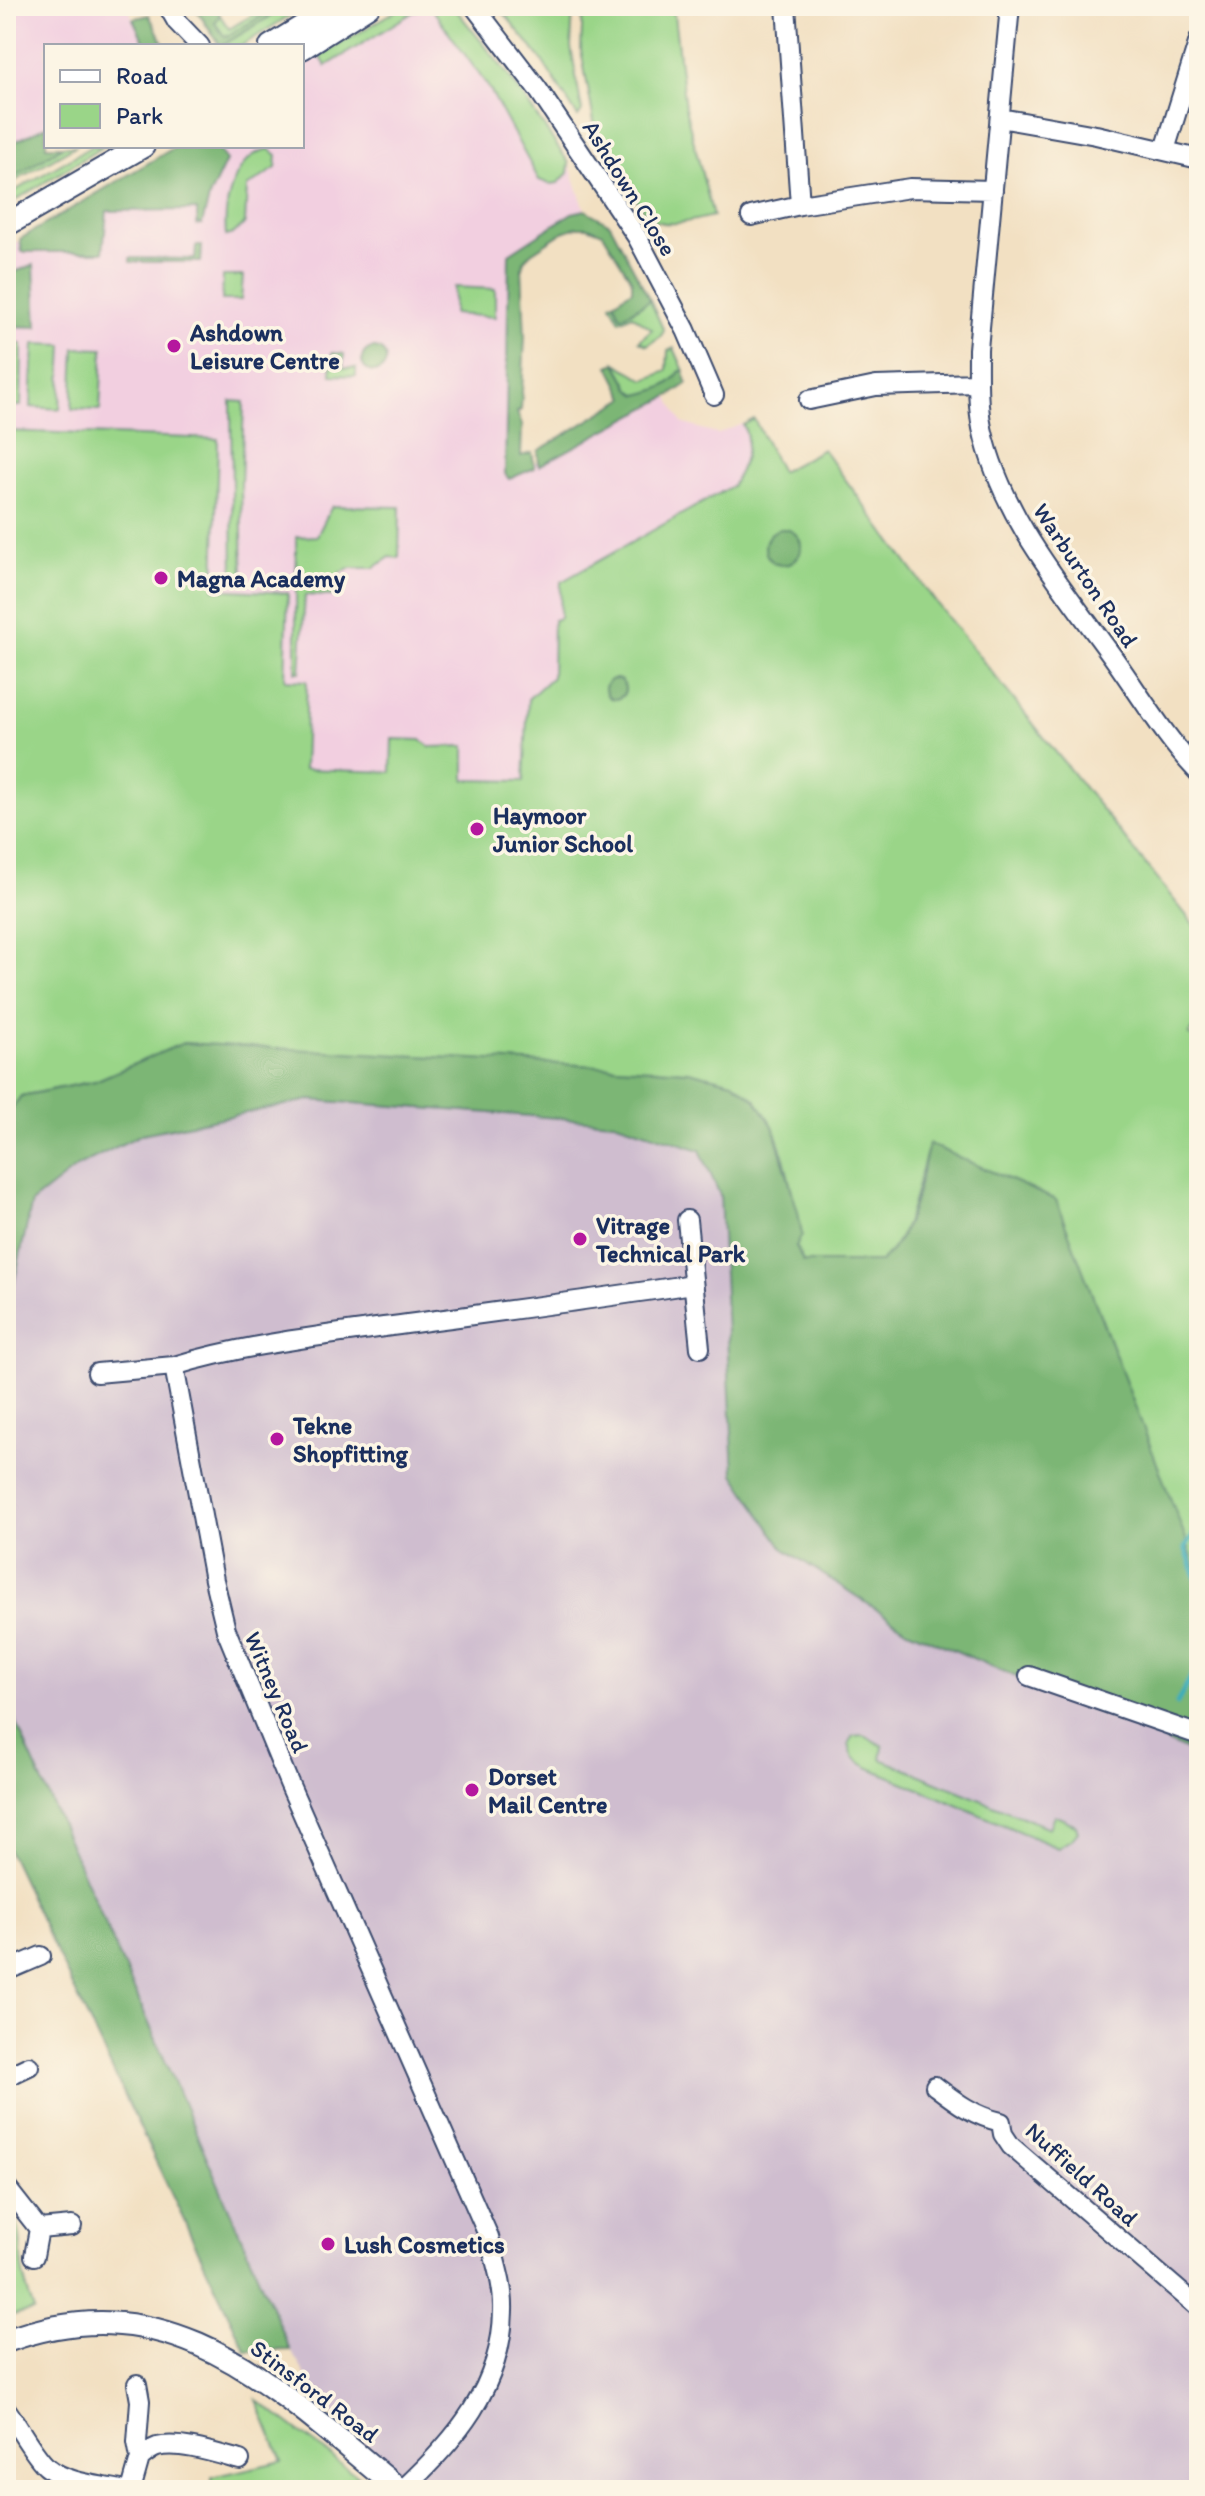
<svg xmlns="http://www.w3.org/2000/svg" width="1205" height="2496" font-family="Itim,sans-serif">
<style>
.built{fill:#f2cfe0}
.industrial{fill:#cfbdcf;fill-rule:evenodd}
.green{fill:#9ad588;stroke:#5a8273;stroke-width:2}
.forest{fill:#7bb674;stroke:#4b7269;stroke-width:2}
.lines{fill:none;stroke-linecap:round;stroke-linejoin:round}
.stream{stroke:#3dadb9;stroke-width:5}
.minor-casing{stroke:#3b4a6d;stroke-width:22}
.tertiary-casing{stroke:#3b4a6d;stroke-width:26}
.minor{stroke:#fff;stroke-width:18}
.tertiary{stroke:#fff;stroke-width:22}
.poi-dot{fill:#b5179e;stroke:#fcf5e5;stroke-width:3}
.labels{text-anchor:middle;dominant-baseline:central;stroke-width:7;stroke-linejoin:round;paint-order:stroke}
.street-label{font-size:24px;fill:#1b2f5e;stroke:#fcf5e5}
.poi-label{font-size:24px;font-weight:bold;fill:#1b2f5e;stroke:#fcf5e5;text-anchor:start}
</style>
<rect width="100%" height="100%" fill="#fcf5e5"/>
<filter id="ink" filterUnits="userSpaceOnUse"><feTurbulence type="fractalNoise" baseFrequency=".0125" numOctaves="2"/><feDisplacementMap in="SourceGraphic" scale="16" xChannelSelector="R" yChannelSelector="G"/><feConvolveMatrix kernelMatrix="1 2 1 2 8 2 1 2 1" color-interpolation-filters="sRGB"/></filter>
<filter id="wash" filterUnits="userSpaceOnUse"><feTurbulence type="fractalNoise" baseFrequency=".006" numOctaves="4" result="noise"/><feDisplacementMap in="SourceGraphic" scale="32" xChannelSelector="R" yChannelSelector="G"/><feGaussianBlur stdDeviation="1.8" result="paint"/><feColorMatrix in="noise" values="0 0 0 0 0 0 0 0 0 0 0 0 0 0 0 0 0 1.4 0 .05"/><feComposite in="paint" operator="in"/></filter>
<g filter="url(#wash)">
<rect width="100%" height="100%" fill="#f2e0c2"/>
<path class="built" d="M6 6H127L146 46H46V126L6 146Z
M404 6H453L506 72 569 163 585 210 572 213 517 249 511 476 666 392 682 423 718 434 754 419 781 472 570 778 184 1043 95 1081 21 1096 6 1117V250L44 224 177 146H302V67Z"/>
<path class="industrial" d="M310 1100 614 1122 700 1150 720 1195 734 1473 908 1630 1199 1756V2490H419L357 2441 327 2409 290 2350 137 1996 14 1718 6 1708V1319L32 1202 78 1166 142 1134ZM882 1746 880 1758 1049 1828 1054 1816 1058 1848 858 1762Z"/>
<path class="green" d="M194 6H214L229 29C262 9 266 6 305 6L241 46H220Z
M404 6H423L326 66 320 56Z
M430 6H453L506 72 569 163 568 173 558 183 550 184 539 180 489 88Z
M498 6H573L571 47 582 111 578 117 541 59Z
M583 6H673L685 108 713 216C691 221 670 228 649 219L597 138 581 50Z
M63 146H75L6 186V182Z
M92 146H104L6 206V196Z
M269 149 277 155 276 168 247 187 245 223 233 234 226 236C223 205 234 155 269 149Z
M223 276H243L241 300H222Z
M454 287 495 289V317L453 314Z
M650 300 664 331 660 337 647 345 639 341 652 329 632 315 620 321 611 304 614 302 622 317Z
M6 344H22L21 406H6Z
M34 344 63 345 60 409 31 407Z
M75 348 103 349 100 410 72 409Z
M674 348 684 371H680C672 386 655 391 639 395L631 390 616 363 645 380 667 371 668 351Z
M332 353 344 354 343 368H356V376L331 375Z
M231 401 244 402 241 485 243 581H233Z
M754 419 781 472 823 449 934 600 1199 931V1020L1189 1035 1199 1041V1580L1186 1539 930 1144C914 1184 914 1232 880 1263L803 1262 796 1246 802 1235 784 1158 773 1126 184 1043 95 1081 21 1096 6 1117V431L218 439 214 589 288 593 285 680 307 681 304 769 391 772 392 739 421 740 430 747 465 746V780L524 781 528 699 552 677 553 620 560 618 561 582 732 486C742 469 753 444 743 425Z
M332 506 400 507 399 558 390 557 374 568H351L340 573 332 596 305 595 300 672H296V537L317 536Z
M863 1735 883 1746 881 1759 1049 1828 1054 1815 1076 1825 1078 1832 1073 1838 1058 1848 870 1768C857 1762 850 1757 849 1742L853 1736Z
M6 2206C25 2231 19 2238 22 2267 23 2281 30 2297 34 2311L6 2317Z
M257 2400 376 2490H212V2477L282 2461Z"/>
<path class="forest" d="M194 6H216L220 11 219 17 215 23 225 37 279 6H288L221 46Z
M149 15 165 46H146L133 19Z
M46 126V146H63L6 182V146Z
M177 146H217L226 161 210 195 202 224 197 225V210L107 211 103 252H22L20 239Z
M585 210 610 224 650 300 621 317 614 302 632 290V281L603 233 588 227H577L563 232 531 253 524 260 522 268 525 337 521 410 517 412 522 425 521 456 532 453 535 468 509 479 505 474 509 254 572 213Z
M196 246H202L201 262H130V258L195 259Z
M34 265 37 327 6 326V275Z
M362 360a12 12 0 1 1 24 0a12 12 0 1 1-24 0Z
M616 363 631 390 638 395C655 391 672 386 680 371H684L687 384 671 395 539 466 538 451 625 398 609 366Z
M765 547a18 18 0 1 1 36 0a18 18 0 1 1-36 0Z
M605 689a10 10 0 1 1 20 0a10 10 0 1 1-20 0Z
M183 1043 689 1071 733 1082 756 1100 773 1126 798 1212 802 1235 796 1246 803 1262H880C913 1234 918 1184 929 1144L1056 1200 1186 1539 1199 1580V1756L908 1630 783 1548 734 1474 720 1195 700 1150 614 1122 310 1100 142 1134 78 1166 32 1202 6 1319V1117L21 1096 95 1081Z
M6 1708 14 1718 137 1996 290 2350 246 2351 6 1846Z"/>
<g class="lines">
<path class="stream" d="M1199 1526 1185 1548 1199 1584
M1177 1703 1199 1662"/>
</g>
</g>
<g filter="url(#ink)">
<g class="lines">
<defs>
<path id="minor" d="M168 6 177 22 200 46
M474 6 537 88 637 237 686 330 714 395
M786 6 800 205 910 188 993 190
M1010 6 978 349C978 375 977 402 982 428 1001 516 1064 589 1115 660 1142 698 1167 740 1199 773
M1000 118 1096 135 1199 159
M1165 150 1199 40
M751 216 800 205
M809 400 876 386 977 383
M687 1220 700 1348
M97 1373 174 1366
M1029 1676 1199 1735
M6 1971 41 1956
M6 2077 29 2066
M935 2086C956 2102 974 2116 1001 2122L1003 2134 1011 2146 1199 2308
M6 2187 39 2229 72 2226
M34 2256 39 2229
M6 2409C18 2425 34 2456 47 2467 66 2483 98 2485 121 2490
M140 2458C145 2454 151 2449 157 2447 179 2441 218 2454 240 2460
M131 2490 140 2458 137 2442 140 2401 137 2384
M402 2490C455 2441 502 2387 503 2311 504 2286 495 2261 489 2237L289 1783 226 1630 214 1580 174 1366C242 1345 314 1337 384 1327 487 1313 591 1300 693 1284"/>
<path id="tertiary" d="M271 46 336 6
M302 48 368 6
M6 225 143 146
M6 2341C177 2278 279 2393 400 2490"/>
</defs>
<use href="#minor" class="minor-casing"/>
<use href="#tertiary" class="tertiary-casing"/>
<use href="#minor" class="minor"/>
<use href="#tertiary" class="tertiary"/>
</g>
</g>
<g class="poi-dot">
<circle cx="174" cy="346" r="8"/>
<circle cx="161" cy="578" r="8"/>
<circle cx="477" cy="829" r="8"/>
<circle cx="580" cy="1239" r="8"/>
<circle cx="277" cy="1439" r="8"/>
<circle cx="472" cy="1790" r="8"/>
<circle cx="328" cy="2244" r="8"/>
</g>
<g class="labels">
<g class="street-label">
<text transform="translate(630 188) rotate(58)">Ashdown Close</text>
<text transform="translate(1086 575) rotate(56)">Warburton Road</text>
<text transform="translate(277 1692) rotate(67)">Witney Road</text>
<text transform="translate(1082 2174) rotate(42)">Nuffield Road</text>
<text transform="translate(315 2391) rotate(37)">Stinsford Road</text>
</g>
<g class="poi-label">
<text x="190" y="332">Ashdown<tspan x="190" dy="28">Leisure Centre</tspan></text>
<text x="177" y="578">Magna Academy</text>
<text x="493" y="815">Haymoor<tspan x="493" dy="28">Junior School</tspan></text>
<text x="596" y="1225">Vitrage<tspan x="596" dy="28">Technical Park</tspan></text>
<text x="293" y="1425">Tekne<tspan x="293" dy="28">Shopfitting</tspan></text>
<text x="488" y="1776">Dorset<tspan x="488" dy="28">Mail Centre</tspan></text>
<text x="344" y="2244">Lush Cosmetics</text>
</g>
</g>
<rect width="1205" height="2496" fill="none" stroke="#fcf5e5" stroke-width="32"/>
<rect x="44" y="44" width="260" height="104" fill="#fcf5e5" stroke="#a2a6af" stroke-width="2"/>
<rect x="60" y="70" width="40" height="12" fill="#ffffff" stroke="#a2a6af" stroke-width="2"/>
<text x="116" y="84" font-size="24" fill="#1b2f5e">Road</text>
<rect x="60" y="104" width="40" height="24" fill="#9ad588" stroke="#a2a6af" stroke-width="2"/>
<text x="116" y="124" font-size="24" fill="#1b2f5e">Park</text>
</svg>
